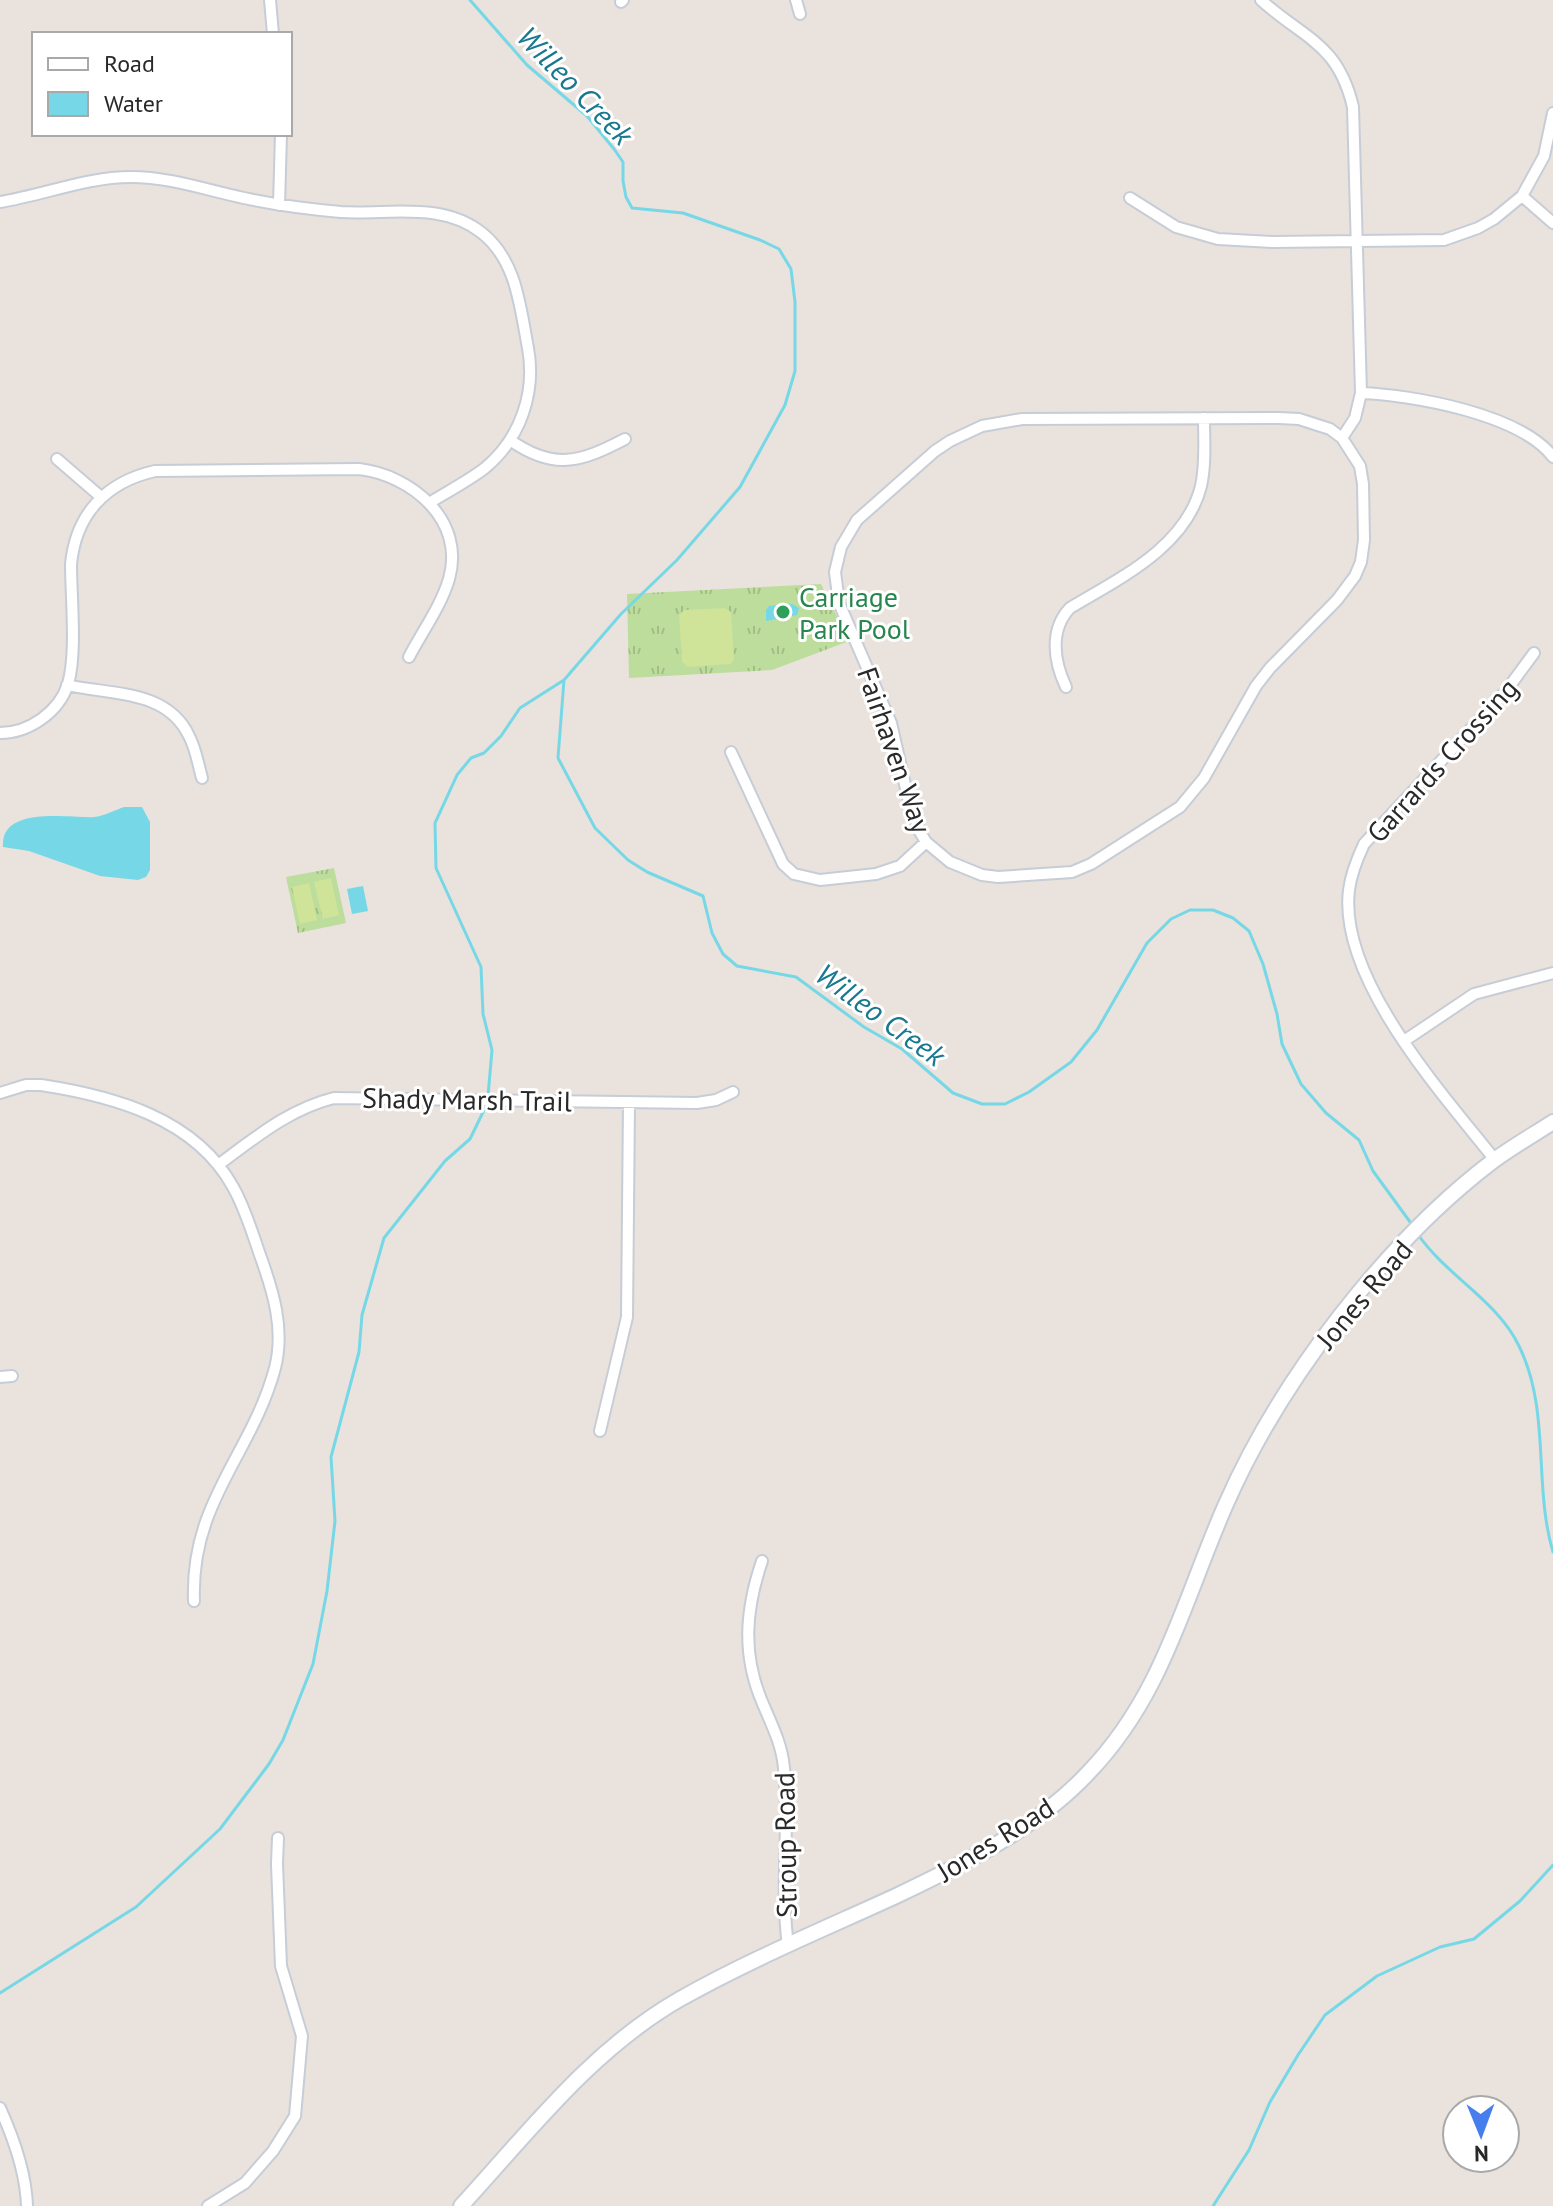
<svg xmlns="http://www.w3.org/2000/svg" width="1553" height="2206" font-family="'PT Sans',sans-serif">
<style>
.grass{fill:url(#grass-tufts)}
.pitch{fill:#cfe498}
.water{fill:#76d8e6}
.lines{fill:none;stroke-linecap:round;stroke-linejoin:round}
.stream{stroke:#76d8e6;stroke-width:3}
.street-casing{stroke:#c7cdd6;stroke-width:14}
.secondary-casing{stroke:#c7cdd6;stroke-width:18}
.street{stroke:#fff;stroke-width:10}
.secondary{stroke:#fff;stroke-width:14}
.leisure-dot{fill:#2e9e5b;stroke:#fff;stroke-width:3}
.labels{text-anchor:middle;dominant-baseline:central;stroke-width:6;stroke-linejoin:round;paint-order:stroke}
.leisure-label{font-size:28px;fill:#27864d;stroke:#fff;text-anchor:start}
.street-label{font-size:28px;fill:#292929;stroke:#fff}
.water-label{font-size:30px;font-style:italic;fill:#177890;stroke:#fff}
</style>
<defs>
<pattern id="grass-tufts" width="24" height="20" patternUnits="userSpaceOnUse" patternTransform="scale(2)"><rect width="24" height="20" fill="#bcdd9c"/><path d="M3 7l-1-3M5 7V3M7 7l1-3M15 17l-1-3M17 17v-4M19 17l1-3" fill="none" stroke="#a2be86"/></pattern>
</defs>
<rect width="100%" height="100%" fill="#eae2dc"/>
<path class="grass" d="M821 584 849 641 772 670 629 678 627 594Z
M334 868 346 923 298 933 286 877Z"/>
<path class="pitch" d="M725 608 731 612 734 660 730 664 688 667 682 662 679 615 684 610Z
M331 878 339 915 323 919 314 882Z
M309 883 317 920 300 924 292 887Z"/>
<path class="water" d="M792 604 799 608 797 615 766 621V610L769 606Z
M124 807H142L150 822V870L146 877 138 880 100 876 29 851 3 847C0 804 74 819 94 817 104 816 115 810 124 807Z
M363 886 368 911 352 914 347 889Z"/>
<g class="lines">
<path class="stream" d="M470 0 527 65 587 116 614 149 623 162V181L626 197 632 208 683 213 760 240 779 249 791 269 795 302V371L785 405 740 487 677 560 621 614 564 680 558 758 595 828 628 860 647 872 703 896 712 933 723 954 737 966 796 977 864 1027 902 1049 953 1093 982 1104H1005L1029 1092 1071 1062 1097 1030 1147 943 1171 919 1190 910H1213L1233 918 1249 931 1263 964 1277 1014 1282 1044 1301 1084 1326 1113 1359 1140 1373 1171 1413 1226
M488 1096 492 1050 483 1014 481 967 436 868 435 823 457 775 471 758 484 753 501 736 520 708 564 680
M1417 1233C1446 1276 1497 1300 1519 1346 1551 1411 1533 1485 1553 1552
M0 1993 136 1907 220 1829 269 1764 283 1740 313 1664 327 1591 335 1521 331 1457 359 1352 362 1315 384 1238 445 1161 470 1139 487 1104
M1213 2206 1249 2150 1270 2102 1298 2055 1325 2015 1377 1976 1440 1947 1474 1939 1520 1901 1553 1865"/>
<defs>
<path id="street" d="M270 0 273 34
M796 0 800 14
M1261 0C1304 39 1338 43 1353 107L1361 393 1355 418 1342 438
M621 2 623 0
M1522 196 1553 223
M1130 198 1176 227 1218 239 1273 242 1444 240 1478 228 1494 219 1522 196 1544 156 1553 113
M0 202C44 195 86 177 131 177 170 177 206 190 244 198 276 205 308 209 341 212 388 215 442 201 482 233 517 261 520 307 528 348 536 392 521 438 485 468 468 481 447 492 429 503
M279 205 281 134
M1361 393C1413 395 1520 414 1553 457
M1022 419 1279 418 1299 419 1330 429 1342 438 1360 466 1363 484 1364 540 1361 562 1355 576 1337 600 1270 668 1256 686 1204 778 1180 807 1091 864 1072 872 998 877 982 875 950 862 926 842 920 832 909 802 891 723 839 603 835 572 841 547 857 520 935 451 950 441 982 426Z
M510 440C554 471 581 462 625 439
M57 459 101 497
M67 685C110 695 167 689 189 736 196 749 198 764 202 778
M1066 687C1054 662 1049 630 1070 608 1120 578 1186 547 1201 486 1206 464 1204 440 1204 418
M0 733C29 733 59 712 68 684 77 653 71 598 71 564 76 514 106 482 155 471L359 469C411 475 466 520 449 579 441 606 422 632 409 657
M731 752 783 864 794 874 820 880 876 874 900 866 926 842
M1404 1041 1474 994 1553 973
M0 1093 26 1085H41C113 1096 195 1118 233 1187 245 1208 252 1232 260 1255 273 1291 285 1329 275 1368 252 1454 190 1502 194 1601
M1495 1160C1443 1094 1338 979 1349 890 1351 874 1357 859 1364 844L1506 691 1534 653
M218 1165C255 1138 289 1109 334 1098L697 1103 716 1100 733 1092
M0 1377 12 1376
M600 1431 627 1317 629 1102
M762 1561C745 1611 742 1656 763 1704 772 1725 782 1745 784 1768 790 1827 780 1887 788 1946
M0 2108C14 2139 26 2172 27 2206
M208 2206 245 2183 273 2151 295 2116 302 2036 281 1966 277 1864 278 1838"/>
<path id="secondary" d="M461 2206C529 2132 591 2050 680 1999 749 1960 824 1929 896 1896 965 1863 1036 1829 1089 1772 1163 1695 1184 1599 1226 1504 1280 1381 1385 1243 1493 1161 1512 1147 1533 1135 1553 1122"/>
</defs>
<use href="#street" class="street-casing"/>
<use href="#secondary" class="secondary-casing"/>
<use href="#street" class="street"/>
<use href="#secondary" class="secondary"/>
</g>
<circle class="leisure-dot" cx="783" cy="612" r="8"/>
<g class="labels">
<g class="leisure-label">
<text x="799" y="596">Carriage<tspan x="799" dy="32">Park Pool</tspan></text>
</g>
<g class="street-label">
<text transform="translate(895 750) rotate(71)">Fairhaven Way</text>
<text transform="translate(1442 760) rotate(-48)">Garrards Crossing</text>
<text transform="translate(467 1099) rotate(1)">Shady Marsh Trail</text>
<text transform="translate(1364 1294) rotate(-50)">Jones Road</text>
<text transform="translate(995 1839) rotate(-32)">Jones Road</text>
<text transform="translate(785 1845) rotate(-91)">Stroup Road</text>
</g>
<g class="water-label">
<text transform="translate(576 85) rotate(46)">Willeo Creek</text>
<text transform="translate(881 1014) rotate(36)">Willeo Creek</text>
</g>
</g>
<rect x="32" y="32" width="260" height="104" fill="#ffffff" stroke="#a9a9a9" stroke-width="2"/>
<rect x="48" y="58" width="40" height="12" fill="#ffffff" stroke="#a9a9a9" stroke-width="2"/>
<text x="104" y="72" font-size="24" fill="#292929">Road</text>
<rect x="48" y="92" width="40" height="24" fill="#76d8e6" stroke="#a9a9a9" stroke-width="2"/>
<text x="104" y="112" font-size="24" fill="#292929">Water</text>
<g transform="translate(1481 2134) rotate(179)"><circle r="38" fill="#ffffff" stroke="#a9a9a9" stroke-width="2"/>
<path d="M0-6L14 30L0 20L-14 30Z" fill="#477eed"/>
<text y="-12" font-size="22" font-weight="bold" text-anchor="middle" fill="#292929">N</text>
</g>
</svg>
